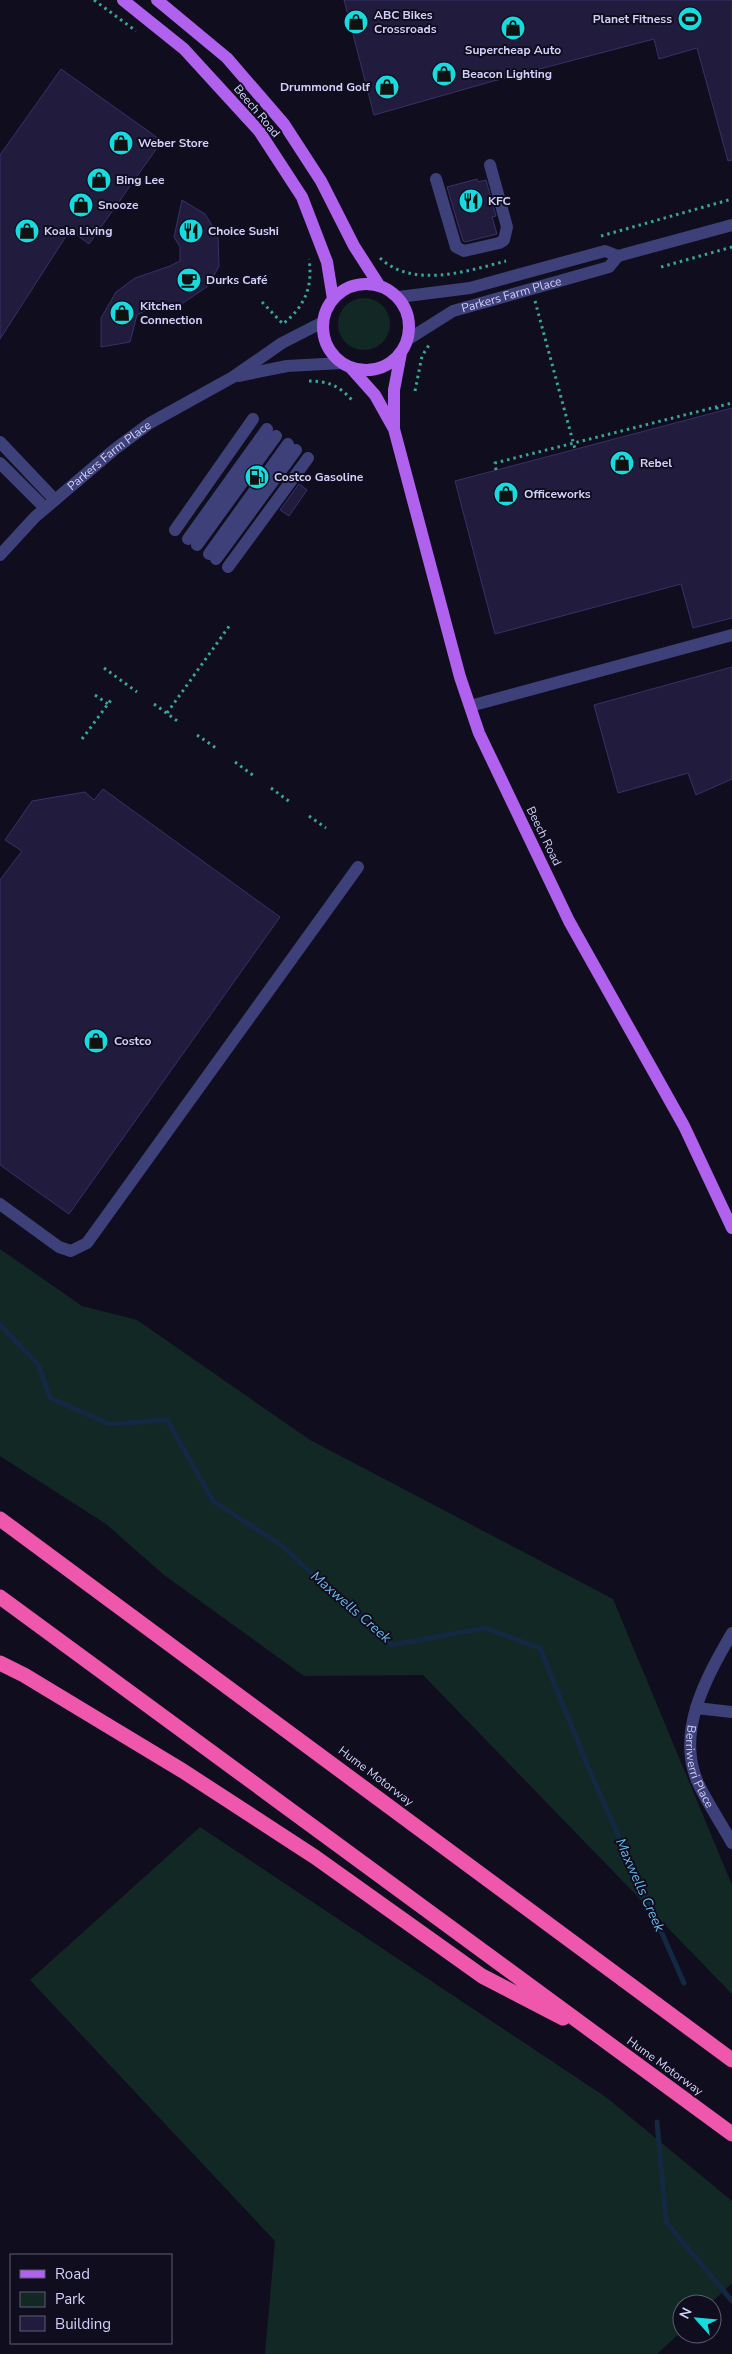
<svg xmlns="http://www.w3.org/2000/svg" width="732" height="2354" font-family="'Nunito Sans',sans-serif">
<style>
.green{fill:#122825}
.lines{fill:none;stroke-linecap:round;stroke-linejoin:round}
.stream{stroke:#132943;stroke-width:5}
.building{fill:#211c3d;stroke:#373167}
.path{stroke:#39a597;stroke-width:3;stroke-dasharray:2.5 4;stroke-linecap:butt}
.minor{stroke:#3e4079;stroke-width:12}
.major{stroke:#b062ef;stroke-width:12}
.highway{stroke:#ee57ab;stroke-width:15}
.labels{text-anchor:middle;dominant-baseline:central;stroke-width:4;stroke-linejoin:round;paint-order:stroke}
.poi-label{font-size:12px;font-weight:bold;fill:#d2d0fa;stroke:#100e1e;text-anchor:start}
.street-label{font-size:12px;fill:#d2d0fa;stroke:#100e1e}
.water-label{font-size:14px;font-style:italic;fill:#69bcf0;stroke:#100e1e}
</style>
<rect width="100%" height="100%" fill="#100e1e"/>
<path class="green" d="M338 324a26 26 0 1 1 52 0a26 26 0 1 1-52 0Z
M0 1249 82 1306 137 1320 310 1440 613 1599 732 1885V1994L423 1675 304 1676 164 1575 106 1524 0 1456Z
M200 1827 607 2098 732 2201V2283L710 2304H682V2331L657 2354H265L275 2241 30 1980Z"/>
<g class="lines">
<path class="stream" d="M0 1325 38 1364 50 1398 109 1424 167 1420 213 1501 281 1545 391 1645 485 1628 540 1648 588 1767 684 1983
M657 2122 666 2222 732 2301"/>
</g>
<path class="building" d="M344 0H732V160L728 161 697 48 659 59 654 39 490 82 374 115Z
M61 69 162 141 89 244 70 230 0 339V155Z
M477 179 478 182 486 180 496 216 492 217 497 234 465 242 463 241 447 187Z
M182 200 205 214 218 235 219 266 208 286 183 303 150 308 137 315 130 342 101 347V318L116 292 135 278 170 266 180 261V247L174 237Z
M732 408V618L693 628 681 584 495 634 455 481Z
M299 484 307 490 289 516 280 510Z
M732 667V779L696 795 688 773 618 793 594 705Z
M103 789 280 917 69 1214 0 1165V880L22 851 5 840 32 801 85 792 94 800Z"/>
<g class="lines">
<path class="path" d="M94 0 136 31
M601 236 732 199
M380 258C413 289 468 271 506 261
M661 267 732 247
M535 301 575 449
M262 302 283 324C305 306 313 287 309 259
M309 381C329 381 339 386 352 400
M415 391 422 356 429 345
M717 407V412
M496 470 495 463 732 403
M104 668 137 692
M95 695 108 704
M154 704 180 723
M167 713 230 625
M197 735 216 748
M82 739 111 700
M235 762 254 776
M271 788 290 802
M309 816 326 828"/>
<g class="minor">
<path d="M436 179 456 247 464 251 499 243 504 240 507 227 490 165"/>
<path d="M399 297 470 288 605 251 618 256 732 225"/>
<path id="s1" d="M407 340 453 311 609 267 618 256"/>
<path d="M238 376 287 366 342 363"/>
<path d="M0 442 55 500"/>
<path d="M0 463 45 508"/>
<path d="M175 530 253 419"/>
<path d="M188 539 267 429"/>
<path d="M197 545 276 436"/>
<path d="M209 554 288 444"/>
<path id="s2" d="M0 555 35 517 115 449 150 423 233 377 282 343 323 322"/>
<path d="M216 559 296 450"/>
<path d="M228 567 308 458"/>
<path d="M470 706 732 635"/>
<path d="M0 1204 59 1247 71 1251 87 1243 358 867"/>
<path id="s3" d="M732 1633C707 1676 675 1732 698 1783 708 1804 721 1823 732 1843"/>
<path d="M696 1708 732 1712"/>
</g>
<path class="major" d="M123 0 184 49 259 131 302 197 327 262 333 299
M157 0 227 58 284 124 321 181 354 246 379 285
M323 327a43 43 0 1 1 86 0a43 43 0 1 1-86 0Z
M350 367 375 395 394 429 460 677 479 733 569 921 684 1126 732 1228
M394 427V390L401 353"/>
<path class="highway" d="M0 1519 732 2060
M0 1597 732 2134
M0 1663 24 1675 183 1771 315 1857 482 1976 563 2018"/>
</g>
<defs>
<symbol id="stadium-disc" viewBox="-11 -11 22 22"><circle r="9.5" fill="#16dce0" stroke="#100e1e"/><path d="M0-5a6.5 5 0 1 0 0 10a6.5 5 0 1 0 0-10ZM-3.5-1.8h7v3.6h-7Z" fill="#111"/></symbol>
<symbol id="shop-disc" viewBox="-11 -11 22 22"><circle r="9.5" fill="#16dce0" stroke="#100e1e"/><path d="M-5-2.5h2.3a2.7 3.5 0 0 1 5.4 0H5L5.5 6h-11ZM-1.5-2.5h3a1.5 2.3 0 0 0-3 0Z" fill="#111"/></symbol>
<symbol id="restaurant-disc" viewBox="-11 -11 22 22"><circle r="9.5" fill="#16dce0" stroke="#100e1e"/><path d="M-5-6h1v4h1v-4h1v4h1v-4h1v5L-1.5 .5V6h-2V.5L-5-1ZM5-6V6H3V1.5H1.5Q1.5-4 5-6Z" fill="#111"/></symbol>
<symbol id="cafe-disc" viewBox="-11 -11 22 22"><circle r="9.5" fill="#16dce0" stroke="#100e1e"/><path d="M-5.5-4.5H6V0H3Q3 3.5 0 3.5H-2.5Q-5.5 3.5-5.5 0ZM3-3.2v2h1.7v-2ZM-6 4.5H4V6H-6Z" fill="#111"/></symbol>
<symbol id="fuel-disc" viewBox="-11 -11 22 22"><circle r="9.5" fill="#16dce0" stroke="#100e1e"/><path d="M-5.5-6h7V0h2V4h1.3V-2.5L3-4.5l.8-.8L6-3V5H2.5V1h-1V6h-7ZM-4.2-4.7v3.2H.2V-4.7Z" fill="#111"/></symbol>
</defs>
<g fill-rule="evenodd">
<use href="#stadium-disc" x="676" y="5" width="28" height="28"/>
<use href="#shop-disc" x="342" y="8" width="28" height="28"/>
<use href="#shop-disc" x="499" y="14" width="28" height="28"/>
<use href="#shop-disc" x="430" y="60" width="28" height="28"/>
<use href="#shop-disc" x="373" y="73" width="28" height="28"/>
<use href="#shop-disc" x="107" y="129" width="28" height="28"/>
<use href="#shop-disc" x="85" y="166" width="28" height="28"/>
<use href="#restaurant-disc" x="457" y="187" width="28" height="28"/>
<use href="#shop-disc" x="67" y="191" width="28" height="28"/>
<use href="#shop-disc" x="13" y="217" width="28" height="28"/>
<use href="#restaurant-disc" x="177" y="217" width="28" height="28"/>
<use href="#cafe-disc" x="175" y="266" width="28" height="28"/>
<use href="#shop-disc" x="108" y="299" width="28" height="28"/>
<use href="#shop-disc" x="608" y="449" width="28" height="28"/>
<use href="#fuel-disc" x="243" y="463" width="28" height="28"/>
<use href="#shop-disc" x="492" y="480" width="28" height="28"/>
<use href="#shop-disc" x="82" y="1027" width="28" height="28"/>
</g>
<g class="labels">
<g class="poi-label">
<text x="374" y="15">ABC Bikes<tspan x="374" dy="14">Crossroads</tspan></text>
<text x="672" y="19" text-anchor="end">Planet Fitness</text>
<text x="513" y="50" text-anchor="middle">Supercheap Auto</text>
<text x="462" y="74">Beacon Lighting</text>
<text x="370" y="87" text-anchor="end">Drummond Golf</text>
<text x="138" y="143">Weber Store</text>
<text x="116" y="180">Bing Lee</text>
<text x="488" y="201">KFC</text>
<text x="98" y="205">Snooze</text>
<text x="44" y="231">Koala Living</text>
<text x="208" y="231">Choice Sushi</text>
<text x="206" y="280">Durks Café</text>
<text x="140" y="306">Kitchen<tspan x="140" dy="14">Connection</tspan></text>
<text x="640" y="463">Rebel</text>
<text x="274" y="477">Costco Gasoline</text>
<text x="524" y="494">Officeworks</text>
<text x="114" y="1041">Costco</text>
</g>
<g class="street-label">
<text transform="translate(257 111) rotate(50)">Beech Road</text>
<text stroke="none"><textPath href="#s1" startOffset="115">Parkers Farm Place</textPath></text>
<text stroke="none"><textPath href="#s2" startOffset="148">Parkers Farm Place</textPath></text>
<text transform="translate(544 836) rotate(64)">Beech Road</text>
<text stroke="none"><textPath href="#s3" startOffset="144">Berriwerri Place</textPath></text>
<text transform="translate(376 1776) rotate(37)">Hume Motorway</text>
<text transform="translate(665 2066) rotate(36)">Hume Motorway</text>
</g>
<g class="water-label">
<text transform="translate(351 1607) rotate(41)">Maxwells Creek</text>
<text transform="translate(640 1885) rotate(66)">Maxwells Creek</text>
</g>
</g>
<rect x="10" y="2254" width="162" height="90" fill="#100e1e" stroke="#5e5c76"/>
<rect x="20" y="2270" width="25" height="8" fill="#b062ef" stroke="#5e5c76"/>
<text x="55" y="2279" font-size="15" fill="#d2d0fa">Road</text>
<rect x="20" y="2292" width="25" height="15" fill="#122825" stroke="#5e5c76"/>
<text x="55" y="2304" font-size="15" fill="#d2d0fa">Park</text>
<rect x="20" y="2316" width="25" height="15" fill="#211c3d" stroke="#5e5c76"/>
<text x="55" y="2329" font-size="15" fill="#d2d0fa">Building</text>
<g transform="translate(697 2319) rotate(297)"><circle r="24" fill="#100e1e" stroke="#5e5c76"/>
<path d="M0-4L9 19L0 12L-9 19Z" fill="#16dce0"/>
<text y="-8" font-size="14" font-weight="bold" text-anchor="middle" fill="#d2d0fa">N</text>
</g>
</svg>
